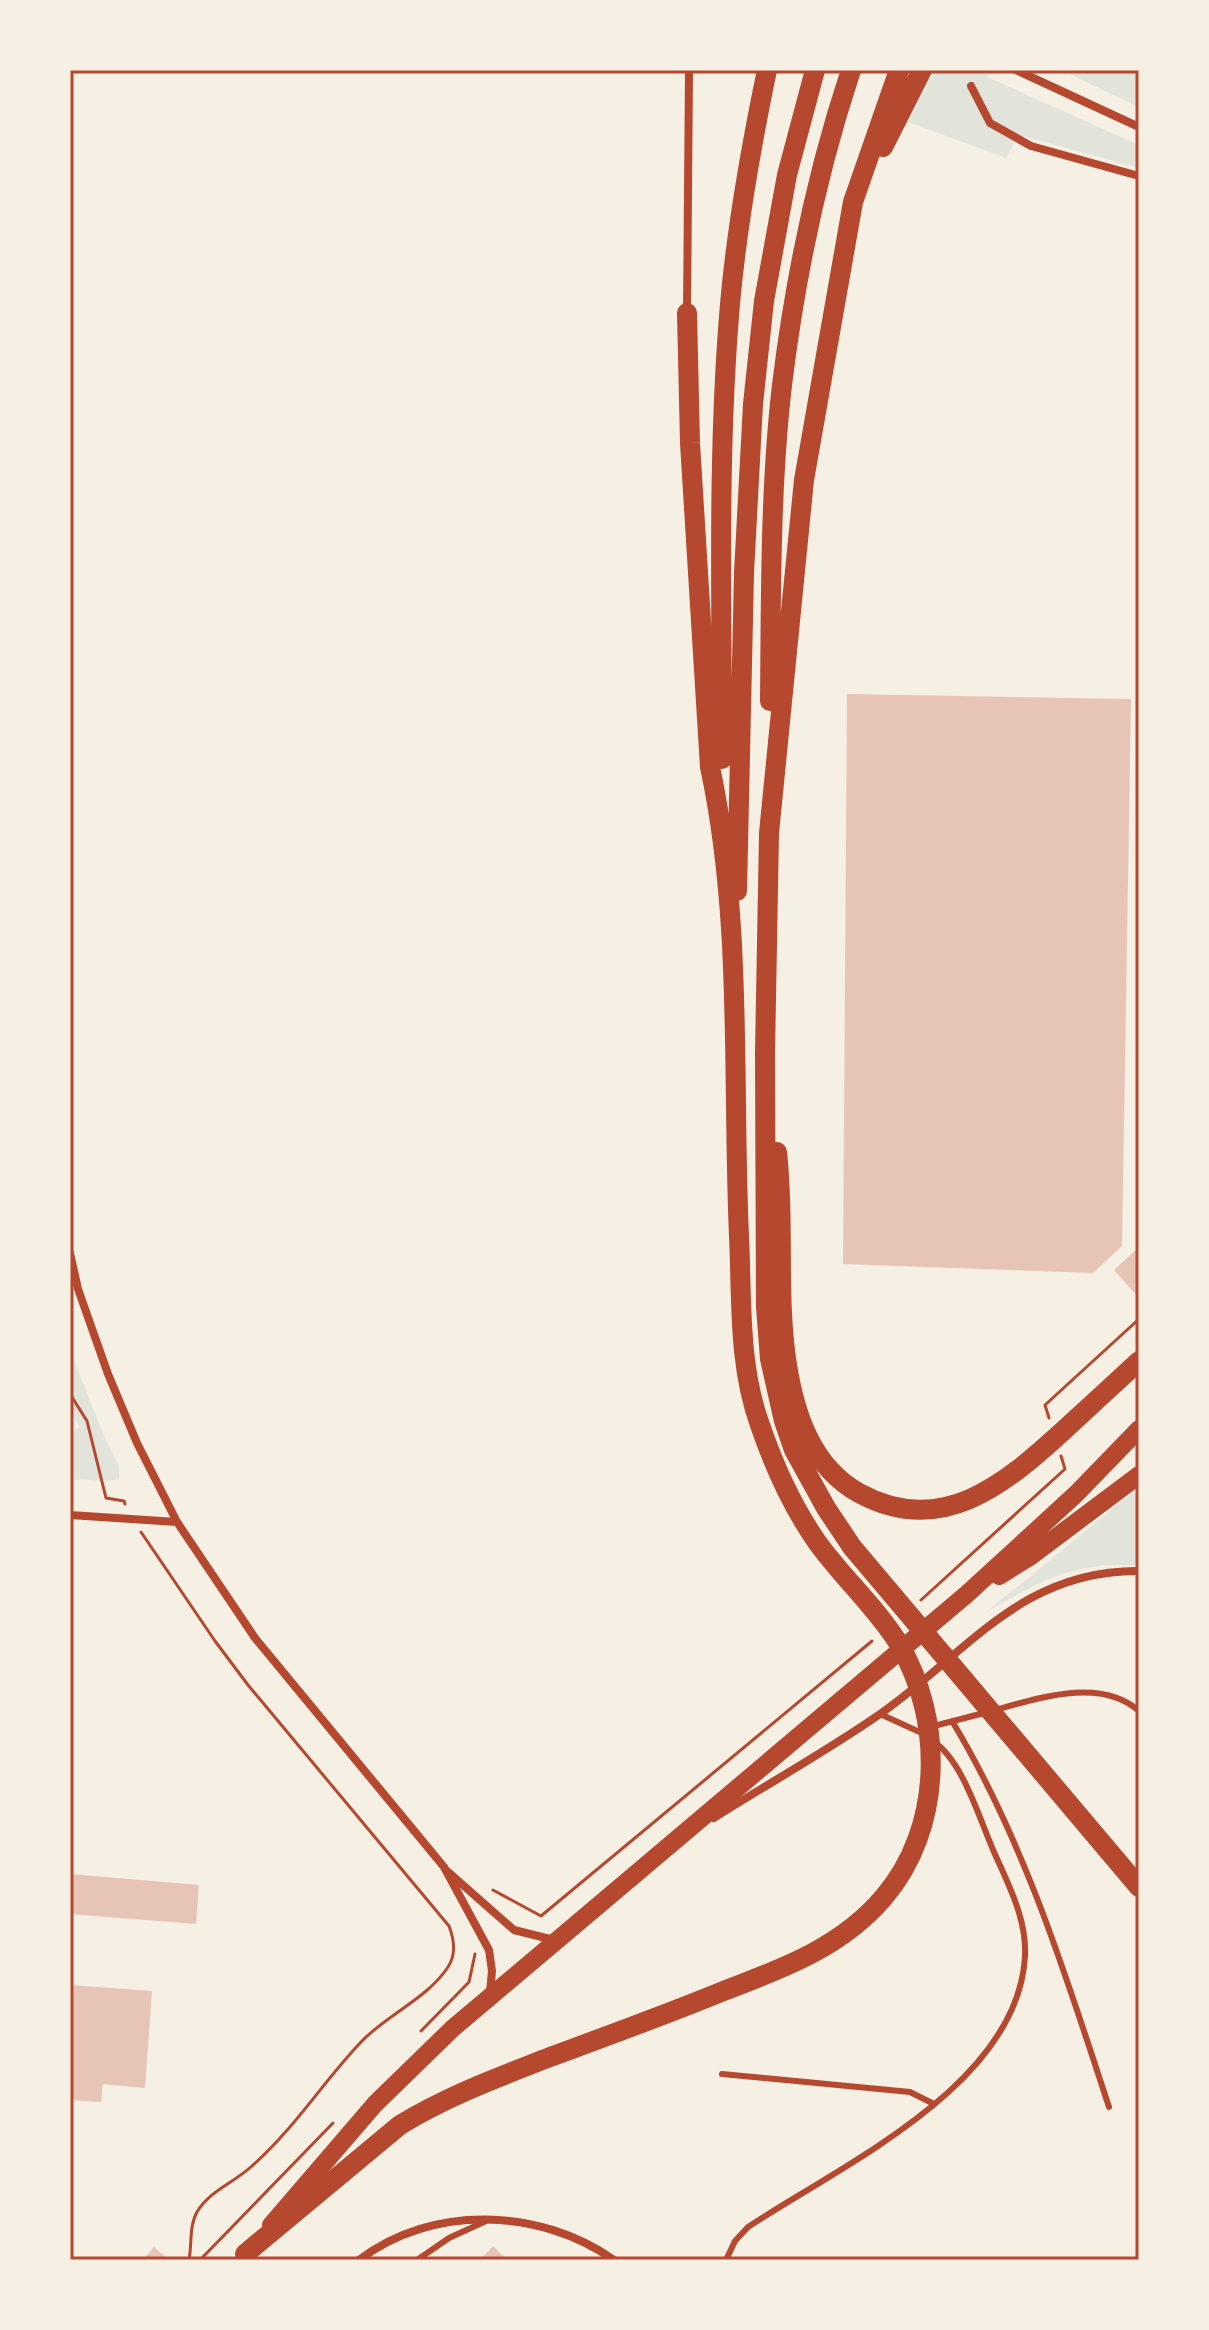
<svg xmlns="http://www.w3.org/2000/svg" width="1209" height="2330" font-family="Cabin,sans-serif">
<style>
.green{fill:#e2e4dc}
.building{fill:#e6c5b7}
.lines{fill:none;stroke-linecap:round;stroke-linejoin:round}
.path{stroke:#b5482f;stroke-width:3}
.service{stroke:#b5482f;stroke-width:6}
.minor{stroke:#b5482f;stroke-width:8}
.primary{stroke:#b5482f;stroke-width:18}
.motorway{stroke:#b5482f;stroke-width:20}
.neatline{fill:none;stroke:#b5482f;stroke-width:3}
</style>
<rect width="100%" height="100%" fill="#f6efe4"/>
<path class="green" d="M935 70H990L987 77 1139 145V168L1019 135 1006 158 908 122Z
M1061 70H1139V107Z
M70 1350 104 1436 119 1466V1479L108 1481 70 1479V1433L80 1427 70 1412Z
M1139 1487V1566C1074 1560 1039 1582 985 1613Z"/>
<path class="building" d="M847 694 1131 699 1122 1246 1093 1273 843 1264Z
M1139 1247V1298L1114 1270Z
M70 1874 199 1885 196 1924 70 1914Z
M70 1985 152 1991 145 2088 103 2084 101 2102 70 2100Z
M493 2246 507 2260H480Z
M154 2247 169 2260H143Z"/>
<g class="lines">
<path class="path" d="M70 1394 87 1421 106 1498 124 1501 125 1504
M1049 1418 1045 1405 1139 1319
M141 1532 215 1641 248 1685 449 1926C454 1939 456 1955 448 1967 427 1999 386 2015 361 2042 323 2082 294 2129 252 2166 235 2182 209 2191 197 2212 189 2226 192 2245 189 2260
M921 1600 1065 1469 1061 1456
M493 1890 541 1916 872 1641
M421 2031 469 1982 475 1954
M200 2260 333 2123"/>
<path class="service" d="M995 1710C1039 1698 1101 1677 1139 1711
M880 1714 924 1734
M952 1721C1024 1840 1066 1976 1109 2107
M930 1727 984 1713
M722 2074 910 2092 934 2104
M417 2260 449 2238 486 2221
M726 2260 735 2241 748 2227C843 2164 1018 2085 1025 1956 1027 1919 1008 1884 994 1852 979 1818 963 1761 933 1741"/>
<path class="minor" d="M1016 70 1139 127
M971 86 990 123 1031 146 1139 176
M687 313 689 70
M70 1253 78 1289 108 1374 137 1443 177 1522 255 1638 444 1867 489 1950 492 1971 490 1992
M70 1515 177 1522
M714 1818C769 1783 827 1751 880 1714 967 1653 1021 1570 1139 1571
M447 1871 514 1930 554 1940
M359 2260C432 2204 540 2208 614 2260"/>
<path class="primary" d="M999 1576 1031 1556 1139 1475
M271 2225 375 2104 452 2029 967 1594 1076 1494 1139 1429"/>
<path class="motorway" d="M899 70 853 202 804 480 769 833 765 1053 766 1307 770 1359 784 1421 794 1450 826 1508 852 1547 1139 1887
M883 147 922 70
M770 701C771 596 770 489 782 385 795 279 817 172 851 70
M722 759C722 607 717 455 730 304 737 225 751 147 767 70
M737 891 744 573 753 404 764 301 787 175 815 70
M777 1152C785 1223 776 1295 787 1365 795 1415 812 1467 859 1493 941 1538 1004 1485 1063 1431 1088 1408 1114 1384 1139 1361
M245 2254 400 2125C447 2096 499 2077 550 2057 607 2036 665 2015 721 1992 781 1969 841 1948 884 1897 943 1828 944 1720 899 1644 876 1607 842 1577 817 1542 792 1506 774 1466 760 1425 738 1365 742 1298 739 1236 732 1080 743 921 710 767L690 443 687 313"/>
</g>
<rect width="1209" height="2330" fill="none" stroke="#f6efe4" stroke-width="144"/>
<rect x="72" y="72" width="1065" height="2186" class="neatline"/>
</svg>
